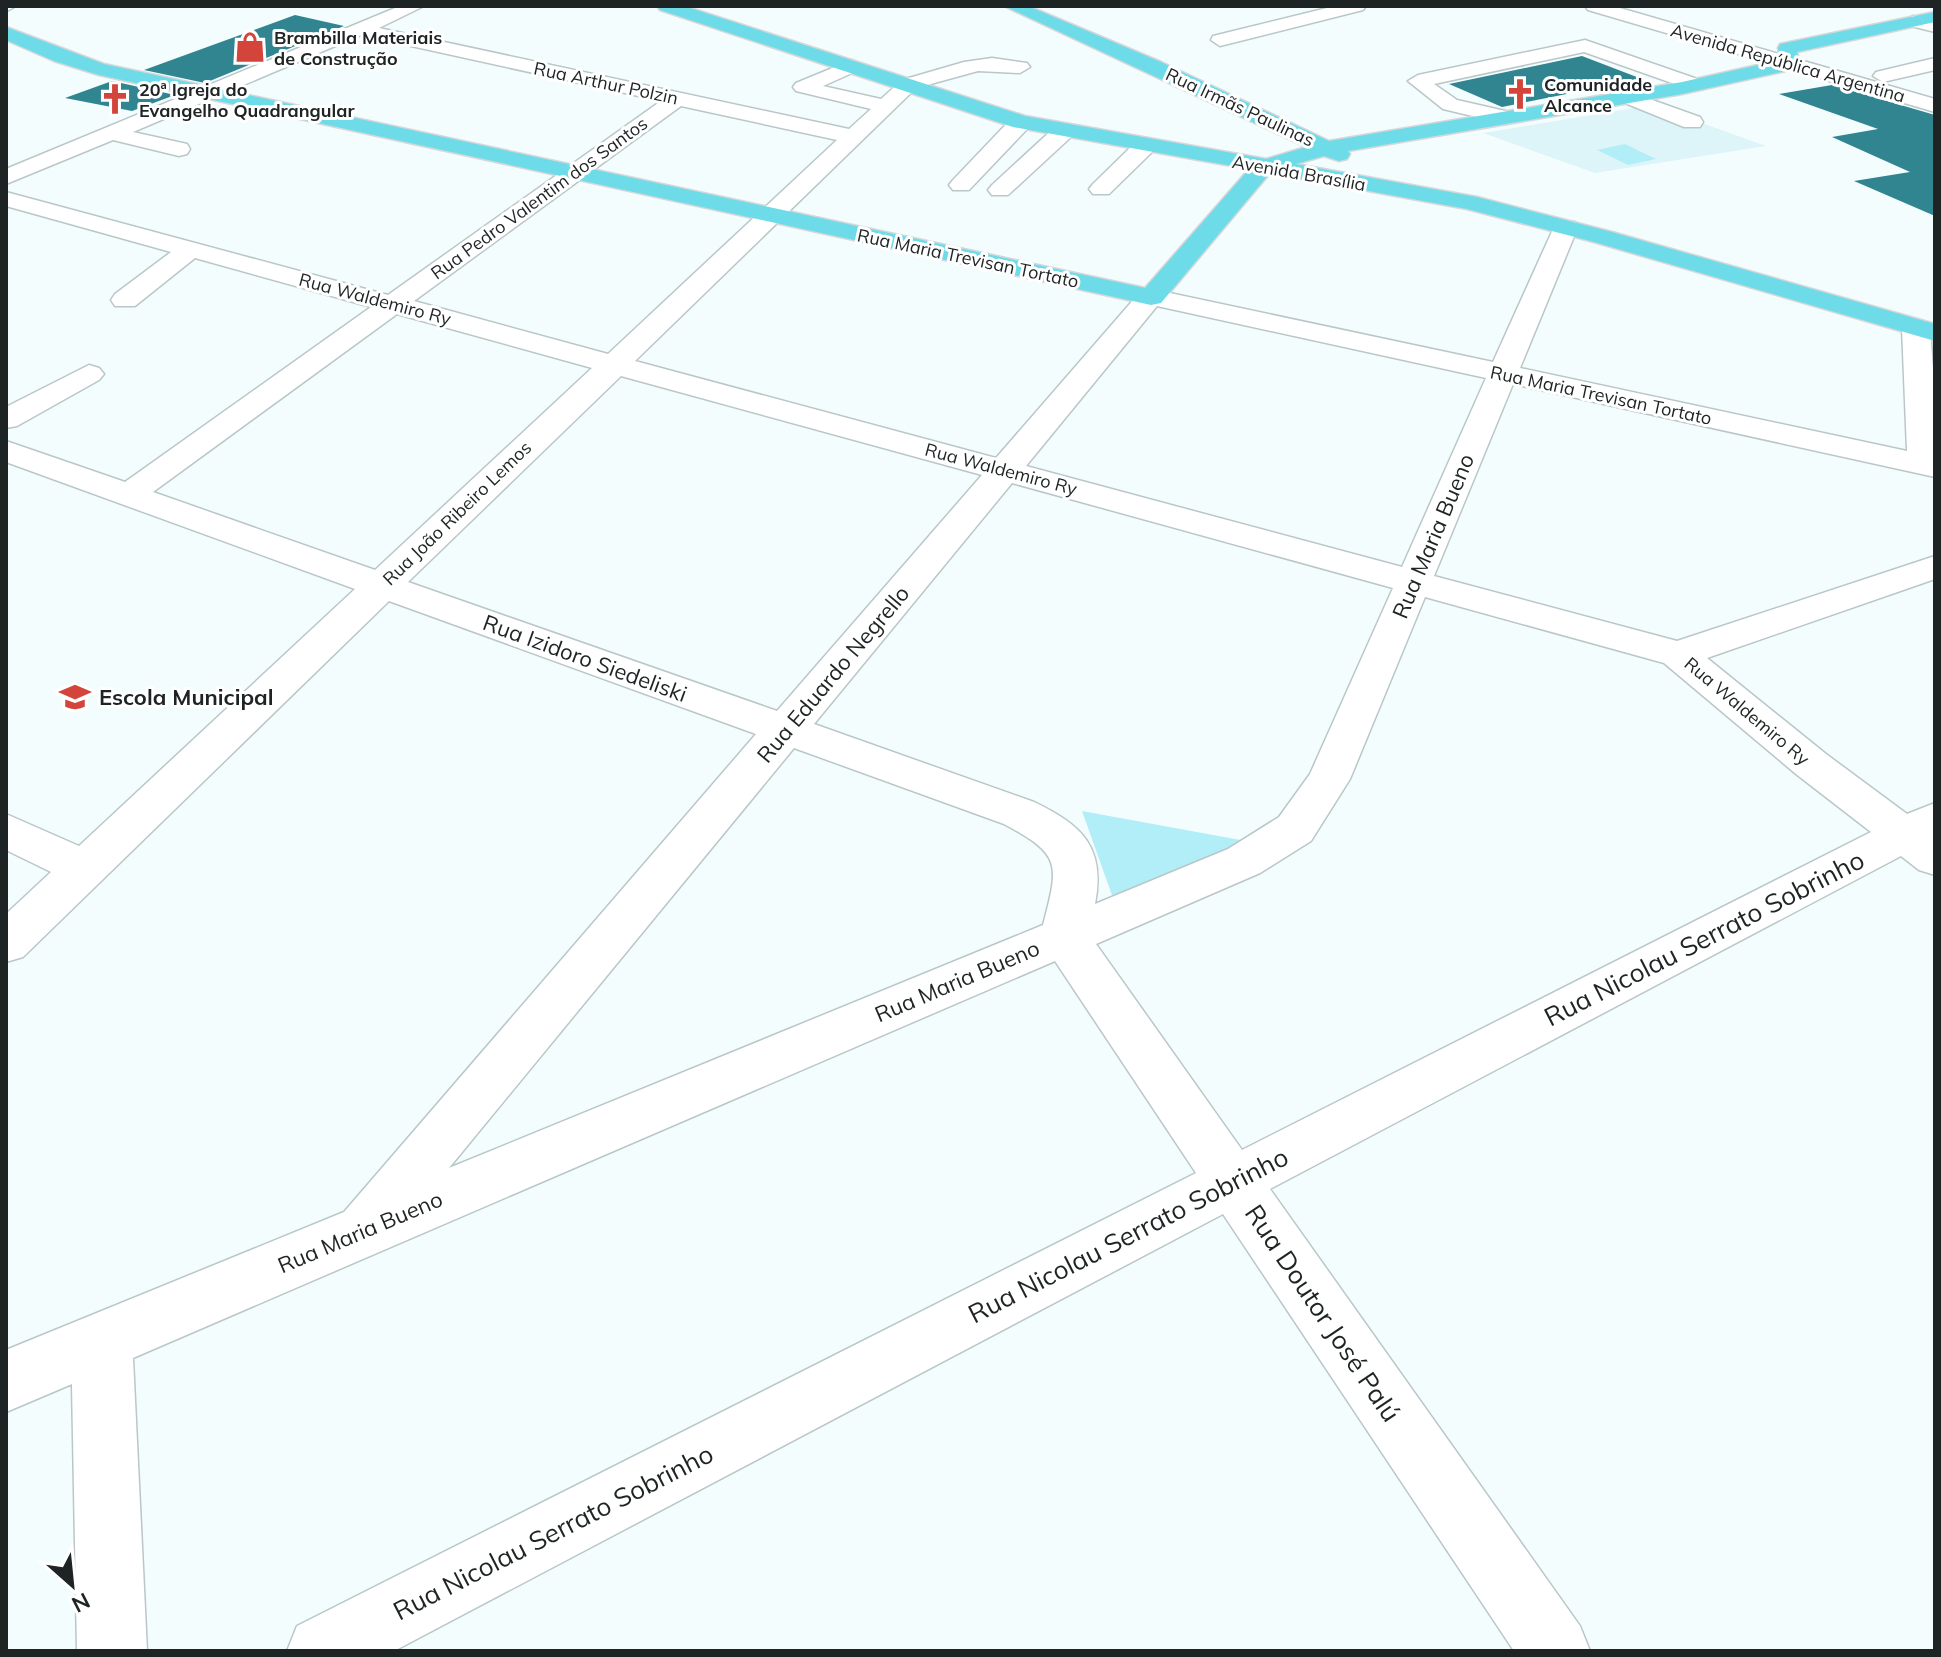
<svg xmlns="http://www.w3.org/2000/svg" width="1941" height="1657" font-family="Mulish,sans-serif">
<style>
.built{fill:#ddf5f9}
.green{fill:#b2eef7}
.building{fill:#318591}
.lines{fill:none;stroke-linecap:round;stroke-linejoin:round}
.minor-casing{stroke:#b9c7c9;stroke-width:3}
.major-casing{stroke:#d6d7d8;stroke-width:3}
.minor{fill:#fff;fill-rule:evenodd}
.major{fill:#6edce8;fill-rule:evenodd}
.labels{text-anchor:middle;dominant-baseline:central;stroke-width:6;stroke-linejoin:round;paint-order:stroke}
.far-poi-label{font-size:18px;font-weight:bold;fill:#1e2324;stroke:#fff;text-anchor:start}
.far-street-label{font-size:18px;fill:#1e2324;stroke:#fff}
.street-label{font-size:22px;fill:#1e2324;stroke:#fff}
.poi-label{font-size:22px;font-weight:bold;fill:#1e2324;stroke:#fff;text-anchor:start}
.near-street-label{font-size:26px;fill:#1e2324;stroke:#fff}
</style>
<rect width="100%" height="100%" fill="#f4fdfe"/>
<path class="built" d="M1652 105 1766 146 1595 173 1483 133Z"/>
<path class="green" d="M1625 144 1656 159 1628 165 1597 150Z
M1082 811 1246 841 1113 898Z"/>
<path class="building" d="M295 15 344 26 205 83 144 70Z
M1582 56 1642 79 1502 107 1449 84Z
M112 81 175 95 132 111 65 98Z
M1832 85 1935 115V216L1854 181 1910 172 1832 137 1878 129 1779 94Z"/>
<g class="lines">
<defs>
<path id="minor" d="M6 6H16L7 11Z
M400 6H424L379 28 849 129 871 109 796 91 793 87 796 83 852 60 862 66 859 70 823 86 881 99 902 80 964 62 992 58 1027 63 1030 67 1020 73 978 71 916 88 635 361 996 458 1141 291 1151 289 1493 362 1554 227 1557 222H1575L1578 227 1520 368 1907 451 1902 328 1906 322 1916 320 1926 322 1930 328 1935 396V477L1513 384 1434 576 1677 641 1935 556V579L1707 658 1826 754 1907 814 1935 803V875L1919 870 1901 856 1270 1189 1580 1626 1590 1651H1514L1223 1214 394 1651H287L297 1626 1196 1173 1055 961 133 1358 147 1651H77L72 1384 6 1412V1350L344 1212 756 734 389 601 23 957 6 962V914L51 872 6 850V814L79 846 355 589 6 462V441L125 482 371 307 195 258 135 306H115L111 300 115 294 171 252 6 206V192L388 295 661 101 361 35 133 132 187 144 190 149 187 154 179 156 113 140 6 184V169ZM681 106 837 140 608 354 414 301ZM1157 306 1486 378 1402 567 1026 466ZM397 314 592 368 375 570 153 492ZM621 376 982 475 777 711 408 582ZM1012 483 1393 588 1310 774 1279 817 1228 849 1095 904C1106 847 1082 825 1034 802L814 724ZM1425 597 1664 663 1796 774 1871 832 1242 1150 1096 944 1260 873 1311 841 1350 779ZM794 748 1004 824C1062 855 1059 864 1043 925L449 1168Z
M1335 6H1366L1363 10 1220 46 1211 40 1213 36Z
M1585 6H1613L1935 99V112L1588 10Z
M1913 16 1935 21V32L1907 25 1904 21Z
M1585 40 1703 81 1706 85 1703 89H1689L1584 52 1434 84 1457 100 1514 113 1517 118 1506 124 1443 109 1408 81 1418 75Z
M1935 58V70L1883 82 1873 76 1876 72Z
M1627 91 1700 117 1703 122 1700 127H1684L1620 101 1617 97Z
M1021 116 1032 122 1029 127 969 190H953L949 185 953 180 1013 117Z
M1063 126 1074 132 1071 137 1008 195H992L988 190 992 185 1055 127Z
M1145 139 1153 141 1156 146 1153 151 1109 194H1093L1089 189 1093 184 1137 141Z
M89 365 99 368 104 374 99 380 17 426 6 428V407Z"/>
<path id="major" d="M657 6H684L1025 116 1266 159 1306 147 1004 6H1028L1161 62 1329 141 1682 82 1780 60 1778 48 1780 44 1935 12V22L1797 52 1800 64 1790 70 1682 94 1348 151 1350 154 1347 159 1339 161 1324 156 1296 164 1477 197 1612 232 1935 324V341L1594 242 1467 209 1270 173 1161 303 1151 305 99 75 54 61 6 40V27L104 64 1145 288 1249 169 1013 127 660 10Z"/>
</defs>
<use href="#minor" class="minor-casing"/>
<use href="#major" class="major-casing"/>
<use href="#minor" class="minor"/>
<use href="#major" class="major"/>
</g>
<defs>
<symbol id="shop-bare" viewBox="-9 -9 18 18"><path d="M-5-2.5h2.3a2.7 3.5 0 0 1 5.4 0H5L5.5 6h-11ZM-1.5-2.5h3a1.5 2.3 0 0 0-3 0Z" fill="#d3453b" stroke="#fff" stroke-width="2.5" paint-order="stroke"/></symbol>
<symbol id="church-bare" viewBox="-9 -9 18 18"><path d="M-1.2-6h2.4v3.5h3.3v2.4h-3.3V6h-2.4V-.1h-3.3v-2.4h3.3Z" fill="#d3453b" stroke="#fff" stroke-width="2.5" paint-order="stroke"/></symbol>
<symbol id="school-bare" viewBox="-9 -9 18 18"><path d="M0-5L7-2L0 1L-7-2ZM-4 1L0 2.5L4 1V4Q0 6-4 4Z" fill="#d3453b" stroke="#fff" stroke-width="2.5" paint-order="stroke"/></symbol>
</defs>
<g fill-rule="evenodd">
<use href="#shop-bare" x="228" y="25" width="44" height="44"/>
<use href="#church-bare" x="1498" y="72" width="44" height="44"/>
<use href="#church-bare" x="93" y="77" width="44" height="44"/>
<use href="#school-bare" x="53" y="675" width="44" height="44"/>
</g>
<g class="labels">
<g class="far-poi-label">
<text x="274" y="37">Brambilla Materiais<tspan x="274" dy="21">de Construção</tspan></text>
<text x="1544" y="84">Comunidade<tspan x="1544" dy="21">Alcance</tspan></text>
<text x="139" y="89">20ª Igreja do<tspan x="139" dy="21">Evangelho Quadrangular</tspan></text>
</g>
<g class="far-street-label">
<text transform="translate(1788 63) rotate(16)">Avenida República Argentina</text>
<text transform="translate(606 83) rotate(12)">Rua Arthur Polzin</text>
<text transform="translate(1240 107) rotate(25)">Rua Irmãs Paulinas</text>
<text transform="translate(1299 173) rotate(10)">Avenida Brasília</text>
<text transform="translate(539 198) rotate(-36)">Rua Pedro Valentim dos Santos</text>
<text transform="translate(968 258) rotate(12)">Rua Maria Trevisan Tortato</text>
<text transform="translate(375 299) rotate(15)">Rua Waldemiro Ry</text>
<text transform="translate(1601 395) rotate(12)">Rua Maria Trevisan Tortato</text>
<text transform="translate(1001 469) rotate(15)">Rua Waldemiro Ry</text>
<text transform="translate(457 513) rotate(-44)">Rua João Ribeiro Lemos</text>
<text transform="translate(1747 711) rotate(40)">Rua Waldemiro Ry</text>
</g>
<g class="street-label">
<text transform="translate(1433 536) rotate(-67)">Rua Maria Bueno</text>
<text transform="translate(585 658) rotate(20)">Rua Izidoro Siedeliski</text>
<text transform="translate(833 674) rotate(-50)">Rua Eduardo Negrello</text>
<text transform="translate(957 981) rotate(-23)">Rua Maria Bueno</text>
<text transform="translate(360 1232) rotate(-23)">Rua Maria Bueno</text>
</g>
<g class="poi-label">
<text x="99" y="697">Escola Municipal</text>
</g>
<g class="near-street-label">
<text transform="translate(1704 938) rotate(-27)">Rua Nicolau Serrato Sobrinho</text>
<text transform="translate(1128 1235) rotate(-27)">Rua Nicolau Serrato Sobrinho</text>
<text transform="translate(1323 1313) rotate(56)">Rua Doutor José Palú</text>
<text transform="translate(553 1532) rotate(-27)">Rua Nicolau Serrato Sobrinho</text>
</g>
</g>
<rect width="1941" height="1657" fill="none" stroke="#1e2324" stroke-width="16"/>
<g transform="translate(72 1585) rotate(153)" stroke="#ffffff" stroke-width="6" paint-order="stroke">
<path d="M0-6L14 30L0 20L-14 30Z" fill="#1e2324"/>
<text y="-12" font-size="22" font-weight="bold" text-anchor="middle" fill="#1e2324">N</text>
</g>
</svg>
